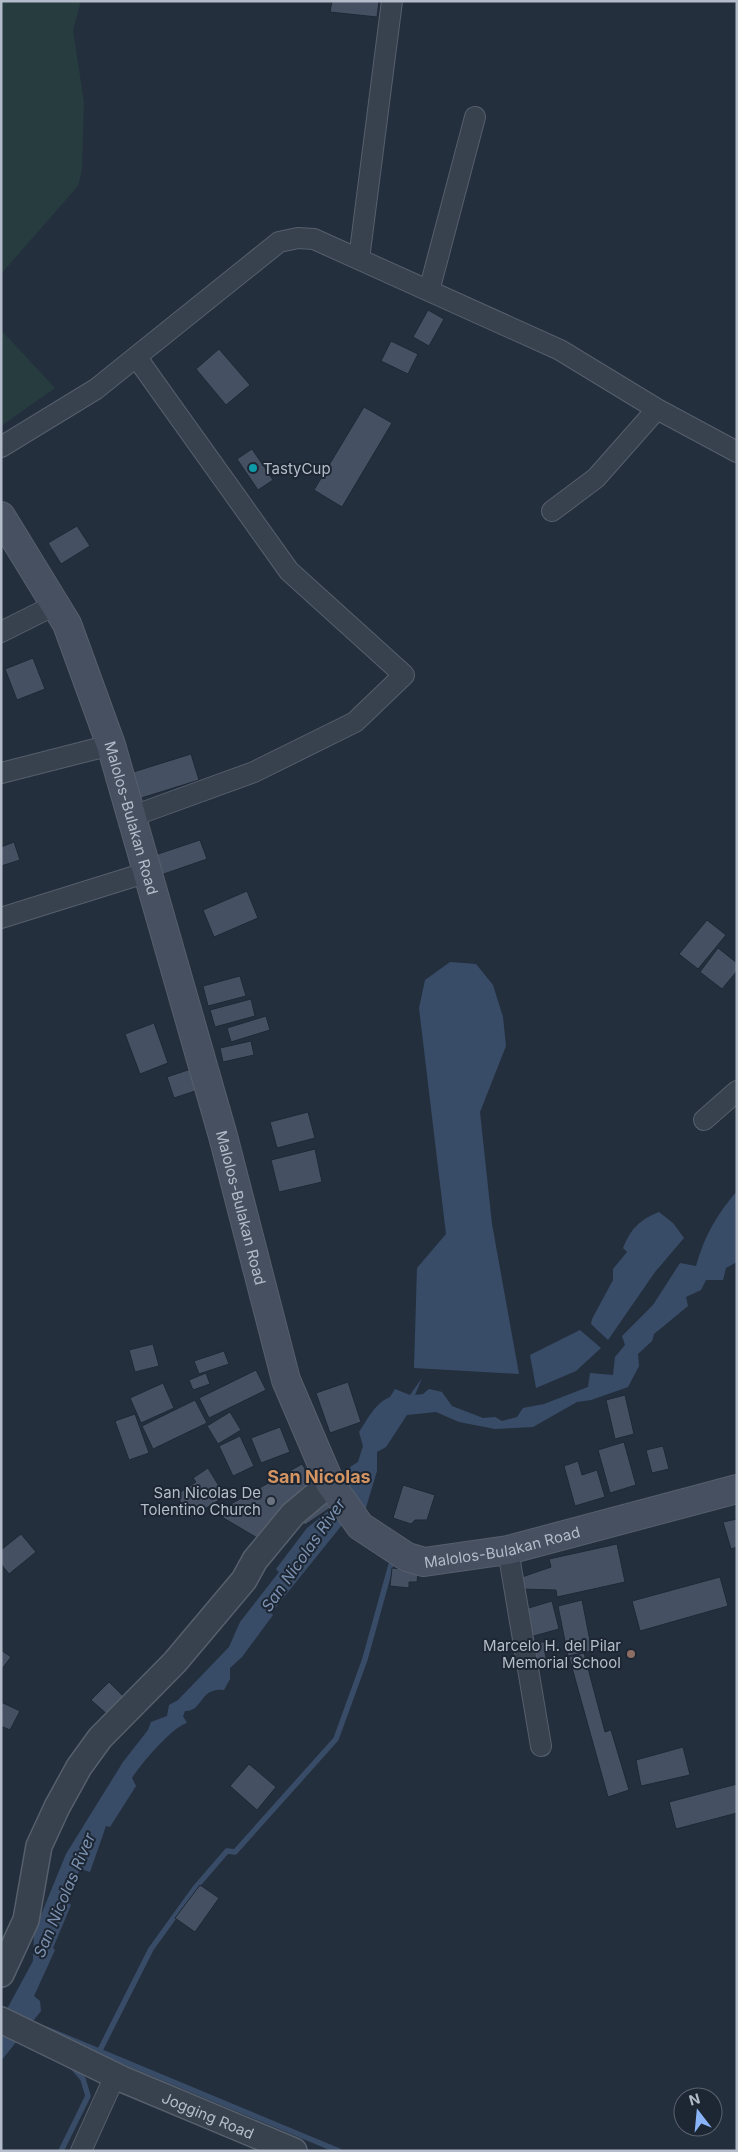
<svg xmlns="http://www.w3.org/2000/svg" width="738" height="2152" font-family="Inter,sans-serif">
<style>
.green{fill:#263c3f}
.water{fill:#394c67}
.lines{fill:none;stroke-linecap:round;stroke-linejoin:round}
.stream{stroke:#394c67;stroke-width:5.5}
.building{fill:#455162;stroke:#1f2835}
.minor-casing{stroke:#565f6c;stroke-width:22}
.tertiary-casing{stroke:#565f6c;stroke-width:28}
.secondary-casing{stroke:#565f6c;stroke-width:30}
.minor{stroke:#38414e;stroke-width:20}
.tertiary{stroke:#38414e;stroke-width:25}
.secondary{stroke:#465061;stroke-width:28}
.culture-dot{fill:#0f9aa8;stroke:#1d2633;stroke-width:2}
.worship-dot{fill:#6b7280;stroke:#1d2633;stroke-width:2}
.education-dot{fill:#8d6e63;stroke:#1d2633;stroke-width:2}
.labels{text-anchor:middle;dominant-baseline:central;stroke-width:4;stroke-linejoin:round;paint-order:stroke}
.poi-label{font-size:15px;fill:#b4bcc9;stroke:#1d2633;text-anchor:end}
.street-label{font-size:15px;fill:#b4bcc9;stroke:#1d2633}
.water-label{font-size:16px;font-style:italic;fill:#7c92b1;stroke:#1d2633}
.quarter-label{font-size:18px;font-weight:bold;fill:#d59563;stroke:#1d2633}
</style>
<rect width="100%" height="100%" fill="#242f3e"/>
<path class="green" d="M1 1H81L73 30 84 102 82 170 78 186 1 274Z
M1 330 55 388 1 426Z"/>
<path class="water" d="M450 962 476 964 493 985 503 1017 506 1046 480 1112 492 1224 519 1374 414 1368 417 1268 446 1234 419 1008 425 980Z
M737 1191V1262L726 1268 723 1280H706L701 1290 686 1297 688 1306 654 1334 652 1341 638 1354 639 1366 628 1387 591 1400 577 1402 533 1427 495 1429 459 1422 436 1412 407 1415 386 1447 377 1452V1471L365 1511 349 1484 350 1467 358 1462 363 1446 359 1432C368 1419 375 1403 390 1397L395 1389 410 1395 422 1378 415 1395 423 1394 429 1389 442 1392 452 1406 483 1418 495 1417 502 1421 517 1417 523 1408 544 1404 588 1387 590 1373 613 1375 615 1357 625 1345 622 1336 653 1305 680 1263 696 1266C704 1237 717 1214 737 1191Z
M659 1212 673 1223 684 1238 655 1272 608 1340 591 1324 592 1319 613 1280V1269L627 1252 623 1248C631 1229 639 1220 659 1212Z
M580 1330 601 1348 576 1371 536 1388 530 1355Z
M332 1508 342 1525 271 1613 273 1615 242 1657 230 1668V1679L224 1690C199 1687 203 1712 185 1711L183 1716 187 1723C172 1727 141 1764 132 1778L136 1786 110 1827 106 1826 90 1872 80 1869 66 1900 71 1905 53 1948 55 1950 34 1996 40 2001 41 2011 1 2061V2020L33 1961 34 1932 66 1854 123 1762 148 1730 151 1722 167 1716 169 1705 178 1700 229 1647 240 1622 279 1572 276 1569 307 1528Z"/>
<g class="lines">
<path class="stream" d="M46 2029 339 2151
M95 2060 151 1949 195 1888 227 1851 235 1852 336 1739 365 1659 391 1565
M61 2151 88 2096 83 2079 71 2065"/>
</g>
<path class="building" d="M332 1H379L377 17 330 12Z
M428 310 444 319 429 346 413 337Z
M391 341 418 354 408 374 381 361Z
M219 349 250 385 226 405 196 369Z
M364 407 392 423 342 507 314 490Z
M252 449 273 480 258 490 237 459Z
M77 526 90 546 61 564 48 543Z
M33 658 45 689 17 700 5 669Z
M191 754 199 780 138 799 130 773Z
M200 840 207 859 158 876 152 856Z
M14 842 20 860 1 866V847Z
M247 891 258 918 214 937 203 910Z
M707 920 726 935 698 969 679 954Z
M718 948 737 963V971L722 989 700 972Z
M240 976 246 996 208 1006 203 986Z
M251 999 255 1016 215 1027 210 1010Z
M266 1016 270 1030 231 1042 227 1028Z
M154 1023 168 1063 140 1074 125 1034Z
M251 1041 254 1055 223 1062 220 1048Z
M194 1068 201 1089 174 1098 167 1077Z
M308 1112 315 1138 277 1148 270 1122Z
M315 1149 322 1182 279 1192 271 1160Z
M153 1344 159 1366 135 1372 129 1350Z
M224 1351 229 1364 199 1374 194 1361Z
M256 1370 266 1390 209 1418 199 1398Z
M206 1373 210 1384 193 1390 189 1380Z
M348 1382 361 1422 330 1433 316 1393Z
M163 1383 174 1408 141 1423 130 1398Z
M625 1395 634 1434 615 1439 606 1400Z
M195 1400 207 1423 153 1449 142 1426Z
M230 1412 241 1430 218 1444 207 1426Z
M135 1414 149 1453 129 1460 115 1421Z
M280 1427 290 1452 261 1463 251 1438Z
M240 1436 254 1466 233 1476 219 1446Z
M624 1442 636 1485 610 1493 598 1450Z
M663 1446 669 1469 652 1473 646 1450Z
M578 1461 582 1475 597 1470 605 1497 575 1506 564 1466Z
M302 1464 319 1491 259 1539 215 1513Z
M208 1468 225 1496 191 1518 176 1495 196 1482 193 1478Z
M403 1485 435 1495 427 1520H415L411 1524 393 1518Z
M320 1493 330 1508 305 1525 295 1513Z
M737 1519V1547L731 1549 723 1522Z
M21 1534 36 1552 9 1574 1 1564V1550Z
M617 1544 625 1582 557 1597 556 1590 521 1589 519 1578 551 1567 549 1559Z
M392 1568 418 1571 417 1582H409V1588L390 1586Z
M720 1577 728 1606 640 1631 632 1601Z
M582 1600 592 1651 568 1656 558 1606Z
M552 1601 559 1629 530 1637 522 1610Z
M528 1642H550L552 1650 545 1653 548 1666 533 1671Z
M1 1650 11 1657 1 1670Z
M584 1653 605 1732 611 1730 629 1790 608 1797 569 1657Z
M109 1682 125 1698 108 1715 91 1700Z
M1 1702 20 1711 10 1730 1 1726Z
M683 1747 690 1775 641 1786 636 1760Z
M249 1764 276 1787 257 1810 230 1786Z
M737 1784V1813L676 1829 669 1802Z
M200 1885 219 1898 195 1932 175 1918Z"/>
<g class="lines">
<defs>
<path id="minor" d="M359 259 392 1
M429 291 475 117
M1 447 96 389 279 242 298 238 314 239 560 350 657 409 737 452
M552 511 596 478 657 409
M1 632 57 604
M1 773 111 745
M133 816 254 772 355 722 404 675 289 571 137 358
M1 918 148 872
M704 1120 737 1091
M508 1550 541 1746
M81 2151 115 2076"/>
<g id="tertiary">
<path d="M1 1974 26 1920 39 1846 57 1807 79 1767 100 1738 175 1662 244 1580 255 1560 293 1514 330 1483"/>
<path id="s1" d="M1 2020 122 2079 294 2151"/>
</g>
<g id="secondary">
<path id="s2" d="M1 516 67 624 111 745 223 1136 286 1380 330 1483 360 1526 407 1557 424 1562 508 1550 737 1489"/>
</g>
</defs>
<use href="#minor" class="minor-casing"/>
<use href="#tertiary" class="tertiary-casing"/>
<use href="#secondary" class="secondary-casing"/>
<use href="#minor" class="minor"/>
<use href="#tertiary" class="tertiary"/>
<use href="#secondary" class="secondary"/>
</g>
<circle class="culture-dot" cx="253" cy="468" r="5"/>
<circle class="worship-dot" cx="271" cy="1501" r="5"/>
<circle class="education-dot" cx="631" cy="1654" r="5"/>
<g class="labels">
<g class="poi-label">
<text x="263" y="468" text-anchor="start">TastyCup</text>
<text x="261" y="1492">San Nicolas De<tspan x="261" dy="17">Tolentino Church</tspan></text>
<text x="621" y="1645">Marcelo H. del Pilar<tspan x="621" dy="17">Memorial School</tspan></text>
</g>
<g class="street-label">
<text stroke="none"><textPath href="#s2" startOffset="331">Malolos-Bulakan Road</textPath></text>
<text stroke="none"><textPath href="#s2" startOffset="736">Malolos-Bulakan Road</textPath></text>
<text stroke="none"><textPath href="#s2" startOffset="1232">Malolos-Bulakan Road</textPath></text>
<text stroke="none"><textPath href="#s1" startOffset="228">Jogging Road</textPath></text>
</g>
<g class="water-label">
<text transform="translate(303 1555) rotate(-55)">San Nicolas River</text>
<text transform="translate(64 1895) rotate(-67)">San Nicolas River</text>
</g>
<g class="quarter-label">
<text x="319" y="1476">San Nicolas</text>
</g>
</g>
<rect width="738" height="2152" fill="none" stroke="#b4bcc9" stroke-width="5"/>
<g transform="translate(698 2112) rotate(344)"><circle r="24" fill="#1d2633" stroke="#59626f"/>
<path d="M0-4L9 19L0 12L-9 19Z" fill="#8ab4f8"/>
<text y="-8" font-size="14" font-weight="bold" text-anchor="middle" fill="#b4bcc9">N</text>
</g>
</svg>
